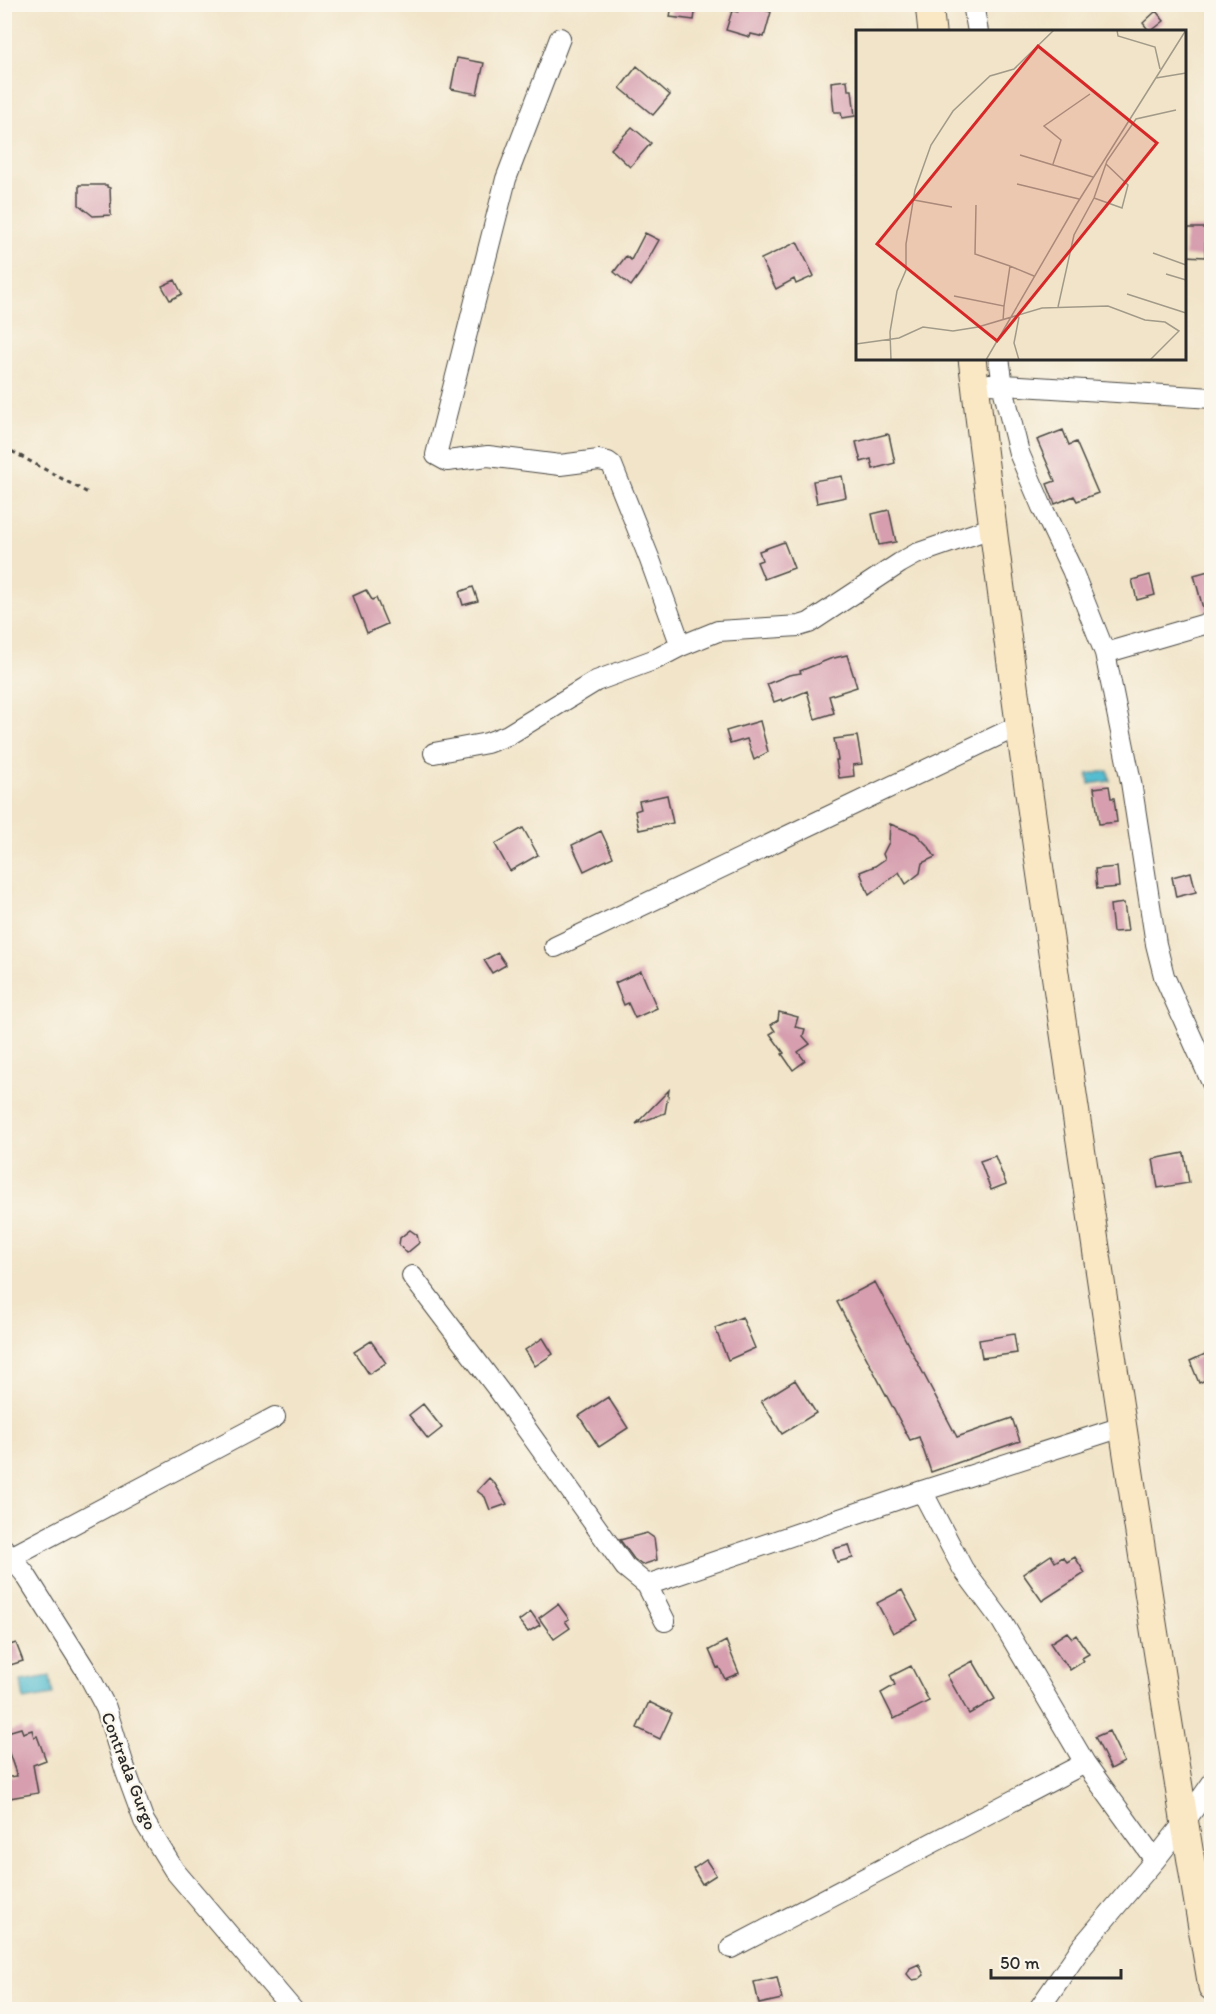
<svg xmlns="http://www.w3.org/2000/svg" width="1216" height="2014" font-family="Itim,sans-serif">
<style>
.water{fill:#54bdd0;stroke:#40747e;stroke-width:1.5}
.building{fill:#d69eaf}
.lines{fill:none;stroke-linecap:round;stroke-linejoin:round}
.minor-casing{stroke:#494743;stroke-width:22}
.secondary-casing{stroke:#494743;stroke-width:29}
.path{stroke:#494743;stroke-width:3;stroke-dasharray:4.5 4.5;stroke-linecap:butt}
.minor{stroke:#fff;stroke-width:20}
.secondary{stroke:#fae7c3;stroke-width:27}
.labels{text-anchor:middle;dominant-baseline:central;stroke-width:4.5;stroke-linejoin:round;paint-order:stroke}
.street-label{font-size:18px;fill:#2b2b2b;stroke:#fbf7ec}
.inset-road{fill:none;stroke:#a29a89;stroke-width:1.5}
.view{fill:#d62828;fill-opacity:0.15;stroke:#d62828;stroke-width:3}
.inset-edge{fill:none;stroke:#2b2b2b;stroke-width:3}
</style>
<rect width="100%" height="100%" fill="#fbf7ec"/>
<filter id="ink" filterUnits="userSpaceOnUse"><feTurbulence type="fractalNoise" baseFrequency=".0167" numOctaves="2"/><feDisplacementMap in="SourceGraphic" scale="12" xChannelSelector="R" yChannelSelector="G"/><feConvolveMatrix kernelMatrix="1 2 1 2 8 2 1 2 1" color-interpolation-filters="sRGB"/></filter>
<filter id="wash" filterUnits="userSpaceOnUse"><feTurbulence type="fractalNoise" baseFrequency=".008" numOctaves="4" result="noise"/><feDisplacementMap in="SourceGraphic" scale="24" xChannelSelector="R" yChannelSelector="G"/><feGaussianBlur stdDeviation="1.35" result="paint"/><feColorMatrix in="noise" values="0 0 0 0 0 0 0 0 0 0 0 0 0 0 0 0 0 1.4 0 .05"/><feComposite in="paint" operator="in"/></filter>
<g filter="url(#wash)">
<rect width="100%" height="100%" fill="#f1e4c8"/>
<path class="water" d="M1108 771 1110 781 1089 784 1088 774Z
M50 1676 53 1695 24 1700 21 1681Z"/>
<g id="blocks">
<path class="building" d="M672 4 696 6 694 20 670 17Z
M741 4H761L760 9 771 12 764 37 751 34 750 37 726 30 732 11 738 12Z
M1156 11 1164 21 1150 32 1143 23Z
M457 58 484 63 477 94 451 89Z
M637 66 670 95 653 115 620 88Z
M847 80 848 90H852L855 116 842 118 841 112H834L831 82Z
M632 127 651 143 630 167 611 149Z
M79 185H107V187L110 188 111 215 93 216 79 205Z
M1185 228H1206L1205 257 1185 256Z
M645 233 659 240 641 272 631 286 614 272 626 256 631 260Z
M797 242 814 276 796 284 794 279 776 289 761 259Z
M175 280 182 294 170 300 162 286Z
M1063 430 1069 445 1076 442 1098 493 1077 501 1074 496 1055 504 1047 484 1055 481 1037 440Z
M887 434 889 435 895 463 873 469 871 459 861 462 856 442Z
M842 476 846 497 817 503 813 481Z
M889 510 896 542 879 545 872 514Z
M784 542 794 568 764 579 757 562 762 560 759 551Z
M1212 570V610L1204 612 1194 575Z
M1150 575 1155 595 1137 600 1132 580Z
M473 587 478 601 463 605 459 592Z
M366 590 372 600 376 598 387 624 367 633 353 596Z
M847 655 857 687 829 696 834 713 815 719 807 691 783 701 782 699 774 702 767 684 789 675 801 673 800 671 830 659Z
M760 721 768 752 754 760 747 739 730 744 726 731Z
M857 736 862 764 853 765 854 776 839 778 836 760H838L834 739Z
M1109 786 1111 798H1114L1117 822 1099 824 1094 788Z
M667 795 673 823 639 830 635 811 641 809 639 801Z
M890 824 916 834 929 847 935 857 922 863 920 873 906 884 899 872 869 895 860 872 875 866 885 859 883 854 889 842Z
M523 828 538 855 510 871 495 844Z
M601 831 613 857 584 871 572 845Z
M1117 867 1119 887 1097 889 1095 869Z
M1191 872 1196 892 1176 897 1172 877Z
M1124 903 1128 931 1113 932 1110 905Z
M498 953 506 965 492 973 484 960Z
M641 971 657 1008 635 1018 628 1003 624 1005 615 983Z
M779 1012 798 1017 795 1027 805 1029 803 1036 810 1044 798 1052 805 1061 793 1070 782 1054 784 1053 770 1034 775 1031 771 1025 778 1020Z
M669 1090 665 1113 636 1124Z
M1184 1153 1189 1183 1158 1188 1153 1159Z
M995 1156 1006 1184 991 1190 980 1161Z
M410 1230 417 1235 419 1243 407 1253 399 1245 400 1238Z
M875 1282 957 1437 1012 1418 1020 1441 931 1472 919 1437 910 1440 837 1302Z
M742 1317 755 1348 728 1360 715 1328Z
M1014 1334 1017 1353 982 1358 979 1340Z
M543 1338 553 1354 535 1366 525 1350Z
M371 1341 386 1363 369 1374 354 1352Z
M1212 1351V1377L1199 1383 1190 1361Z
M795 1380 816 1413 782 1434 761 1401Z
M608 1397 628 1428 599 1447 579 1416Z
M423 1404 442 1428 428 1439 409 1415Z
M489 1478 495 1484 507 1504 490 1510 485 1497 477 1491Z
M647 1533 654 1538 657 1560 642 1565 634 1559 620 1540Z
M849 1545 853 1558 837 1562 833 1549Z
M1051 1555 1055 1562 1063 1557 1067 1562 1075 1557 1085 1573 1042 1601 1023 1574Z
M902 1590 918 1620 893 1633 877 1603Z
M558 1604 569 1619 565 1621 570 1628 554 1639 539 1618Z
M531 1612 540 1625 528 1632 519 1621Z
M1067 1632 1072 1638 1076 1635 1089 1654 1082 1658 1084 1661 1070 1670 1063 1660 1062 1661 1050 1643Z
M726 1641 739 1673 725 1679 719 1667 717 1668 709 1650Z
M16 1643 23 1661 4 1667V1647Z
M973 1661 995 1699 969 1714 947 1675Z
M911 1666 929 1701 894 1719 881 1693 895 1685 891 1676Z
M649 1702 672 1713 660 1739 637 1728Z
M21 1728 23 1733 32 1730 34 1737 37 1736 46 1760 33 1765 38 1793 4 1799V1778L17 1776 4 1739V1733Z
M1109 1731 1124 1762 1111 1769 1095 1737Z
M706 1860 716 1875 702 1884 693 1869Z
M919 1964 924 1975 919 1979 912 1980 907 1974 910 1968Z
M777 1977 782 1999 759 2004 754 1982Z"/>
</g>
</g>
<g filter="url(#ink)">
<use href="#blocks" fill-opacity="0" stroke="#494743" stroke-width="1.5"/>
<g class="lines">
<defs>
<path id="minor" d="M973 4 978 32
M560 38 506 179 436 455 447 461 488 456 560 465 599 460 608 462 612 465 650 560 681 646
M999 358 1004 392 1019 453 1042 507 1072 570 1105 653 1131 782 1156 944 1164 976 1212 1083
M989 384 1212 398
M1105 653 1212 622
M434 753 487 743 508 735 596 681 656 659 681 646 718 631 799 626 809 623 900 563 916 554 994 527
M555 947 1020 725
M412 1276 500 1392 625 1567 647 1585 922 1491
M4 1549 25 1574 87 1672 106 1708 126 1772 144 1821 174 1870 293 2010
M11 1557 275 1417
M647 1585 665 1621
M1085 1763 1001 1620 963 1569 922 1491 1122 1427
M731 1948 1085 1763 1155 1860
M1038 2010 1083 1945 1155 1860 1184 1823 1212 1783"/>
<path id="secondary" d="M929 4 932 32
M972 358C1005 638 1046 916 1088 1194 1127 1458 1167 1723 1212 1987"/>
</defs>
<use href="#minor" class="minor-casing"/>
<use href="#secondary" class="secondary-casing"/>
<path class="path" d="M4 447 88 493"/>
<use href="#minor" class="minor"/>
<use href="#secondary" class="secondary"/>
</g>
</g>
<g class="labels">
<g class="street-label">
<text transform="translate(129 1771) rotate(69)">Contrada Gurgo</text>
</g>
</g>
<g transform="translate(856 30)">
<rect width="330" height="330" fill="#f1e4c8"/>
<path class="inset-road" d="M261 0 262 6 299 17 304 39M300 48 330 43M164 125 237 147M197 134 205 110 188 96 234 64M161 154 223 169M238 168 266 178 272 155 250 134M58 170 96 177M120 175 119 224 154 236M297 223 330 235M310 244 330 250M271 264 330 283M98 266 148 276 147 291M148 276 154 236 178 246M202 277 218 205 238 168 251 131 280 89 320 80M163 287 158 313 163 330M0 314 43 308 67 297 97 301 122 297 186 278 252 276 289 290 309 292 323 301 294 330M35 330 34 302 41 261 50 240V214L59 160 75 115 97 81 134 46 158 39 198 0M130 330 220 175 330 0"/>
<path class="view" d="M182 16 301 113 141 311 21 214Z"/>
<rect width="330" height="330" class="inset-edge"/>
</g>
<rect width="1216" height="2014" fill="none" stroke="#fbf7ec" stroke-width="24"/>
<path d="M991 1969v9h130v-9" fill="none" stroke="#2b2b2b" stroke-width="3"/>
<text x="1000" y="1969" font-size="18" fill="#2b2b2b" stroke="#fbf7ec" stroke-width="4.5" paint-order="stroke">50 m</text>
</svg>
